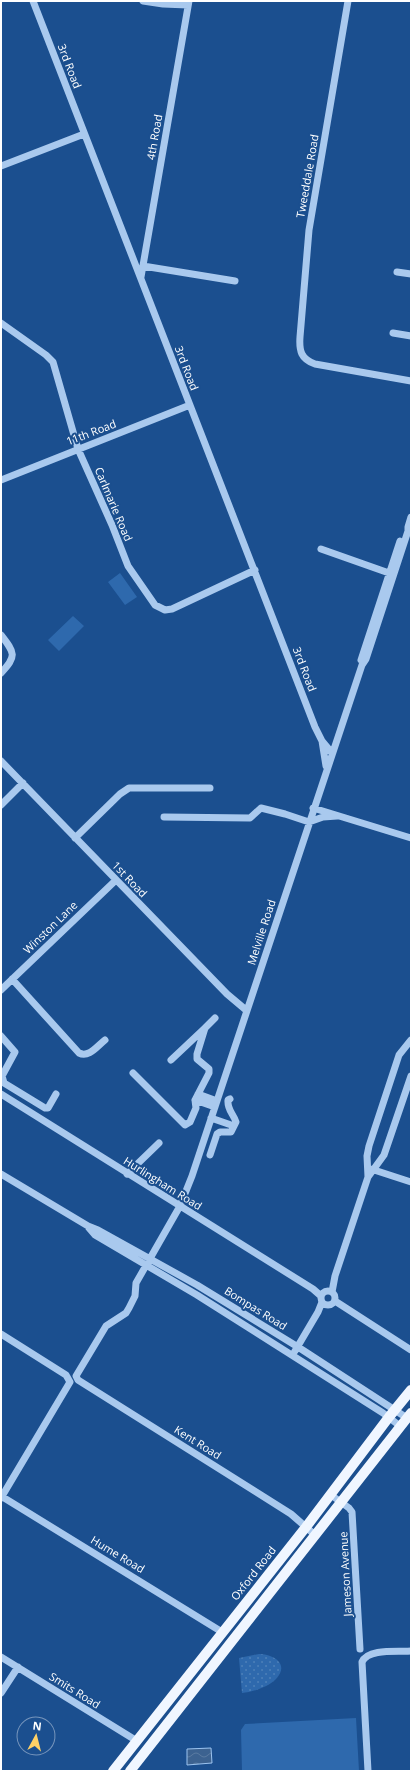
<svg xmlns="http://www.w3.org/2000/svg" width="412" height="1772" font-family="'Open Sans',sans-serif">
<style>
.grass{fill:url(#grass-dots)}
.park{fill:#2e69ad}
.water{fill:url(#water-waves);stroke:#9cc4f0}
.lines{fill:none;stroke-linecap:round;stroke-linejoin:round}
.minor{stroke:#a9c9ee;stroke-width:7}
.major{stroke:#f0f6ff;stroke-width:10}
.labels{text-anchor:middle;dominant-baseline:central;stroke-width:4;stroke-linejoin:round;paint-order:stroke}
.street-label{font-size:11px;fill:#fff;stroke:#1b4f8f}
</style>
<defs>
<pattern id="grass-dots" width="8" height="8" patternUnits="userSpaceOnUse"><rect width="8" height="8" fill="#2e69ad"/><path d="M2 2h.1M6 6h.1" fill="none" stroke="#4d80b9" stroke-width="1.8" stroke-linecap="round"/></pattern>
<pattern id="water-waves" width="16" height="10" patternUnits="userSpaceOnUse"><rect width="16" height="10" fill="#3c6290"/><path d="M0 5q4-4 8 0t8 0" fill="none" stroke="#597aa1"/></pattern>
</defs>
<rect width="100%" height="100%" fill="#1b4f8f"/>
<path class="grass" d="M259 1654C273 1654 290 1664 276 1679 268 1687 253 1692 242 1693L239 1658Z"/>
<path class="park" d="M120 573 137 597 125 605 108 582Z
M73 616 84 626 59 651 48 640Z
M356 1718 359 1771H242L241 1730 245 1724Z"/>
<path class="water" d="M211 1748 212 1763 187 1765V1749Z"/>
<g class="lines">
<path class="minor" d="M33 1 315 727 322 741 332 753
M143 1 163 4 188 5
M348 1 309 230 300 337C299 351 301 359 315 364L411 381
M1 166 84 134
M143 266 235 281
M397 272 411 274
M141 277 189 1
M1 323 46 355 53 362 78 449 112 525 128 566 155 605 165 610 172 609 255 570
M393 333 411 336
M1 480 190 405
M321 549 389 573
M1 635C15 653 17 656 1 673
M361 660 400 541
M322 741 326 766
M1 761 227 994 246 1010
M1 805 23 783
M313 808 411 838
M164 817 250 818 261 808 285 814 309 822 323 817 337 816
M75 838 120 794 129 788H210
M12 979 79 1053C89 1058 97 1046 105 1040
M1 990 116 880
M1 1036 15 1052 2 1076 4 1083 45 1108H48L56 1094
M171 1060 205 1028
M133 1073 185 1125 190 1122 196 1108 195 1100 209 1073V1069L197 1059V1054L205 1028 215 1018
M1 1094 313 1289 321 1296
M198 1094 217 1101
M230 1099 228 1100C227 1110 233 1113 236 1122L234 1126
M195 1100 215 1107
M210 1155 217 1134 220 1132H231L234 1126 211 1118
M371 1169 411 1182
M1 1174 88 1226 98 1230 197 1285 298 1347 407 1418
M127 1174 159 1143
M368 1177 384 1155 411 1076
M89 1228 95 1235 197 1295 383 1413 400 1426
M321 1298a7 7 0 1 1 14 0a7 7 0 1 1-14 0Z
M332 1292 335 1276 368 1177 367 1156 369 1146 399 1055 411 1040
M335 1301 411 1350
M1 1334 66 1375 70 1382 1 1498
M295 1351 318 1312 322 1302
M331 1495 349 1508 352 1512 360 1649
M1 1496 222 1632
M315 1535 291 1514 78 1380 76 1376 106 1326 126 1313 129 1308 135 1296 136 1283 180 1206 192 1176 362 665 366 659 408 531V527L411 517
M1 1657 137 1741
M1 1693 18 1667
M368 1771 362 1662C368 1648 398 1652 411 1651"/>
<path class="major" d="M113 1771 306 1527 389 1417 411 1390
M130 1771 411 1413"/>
</g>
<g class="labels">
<g class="street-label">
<text transform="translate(70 66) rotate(69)">3rd Road</text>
<text transform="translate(154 137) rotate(-80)">4th Road</text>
<text transform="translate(307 176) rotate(-80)">Tweeddale Road</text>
<text transform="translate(187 368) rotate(69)">3rd Road</text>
<text transform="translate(91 432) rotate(-21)">11th Road</text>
<text transform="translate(114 504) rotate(67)">Carlmarie Road</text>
<text transform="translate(305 669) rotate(69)">3rd Road</text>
<text transform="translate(130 879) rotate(46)">1st Road</text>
<text transform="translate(50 927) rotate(-44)">Winston Lane</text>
<text transform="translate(261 932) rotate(-72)">Melville Road</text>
<text transform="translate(163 1183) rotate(32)">Hurlingham Road</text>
<text transform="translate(256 1308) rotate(32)">Bompas Road</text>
<text transform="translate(198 1442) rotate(32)">Kent Road</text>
<text transform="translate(118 1554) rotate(31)">Hume Road</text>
<text transform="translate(253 1573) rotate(-52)">Oxford Road</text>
<text transform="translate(345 1574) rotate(-93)">Jameson Avenue</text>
<text transform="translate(75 1690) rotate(32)">Smits Road</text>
</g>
</g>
<rect width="412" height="1772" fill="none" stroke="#ffffff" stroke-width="4"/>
<g transform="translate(36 1736) rotate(7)"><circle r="19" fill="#1b4f8f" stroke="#7695bc"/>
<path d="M0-3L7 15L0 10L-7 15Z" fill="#ffd166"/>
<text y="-6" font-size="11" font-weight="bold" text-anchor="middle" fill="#ffffff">N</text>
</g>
</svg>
